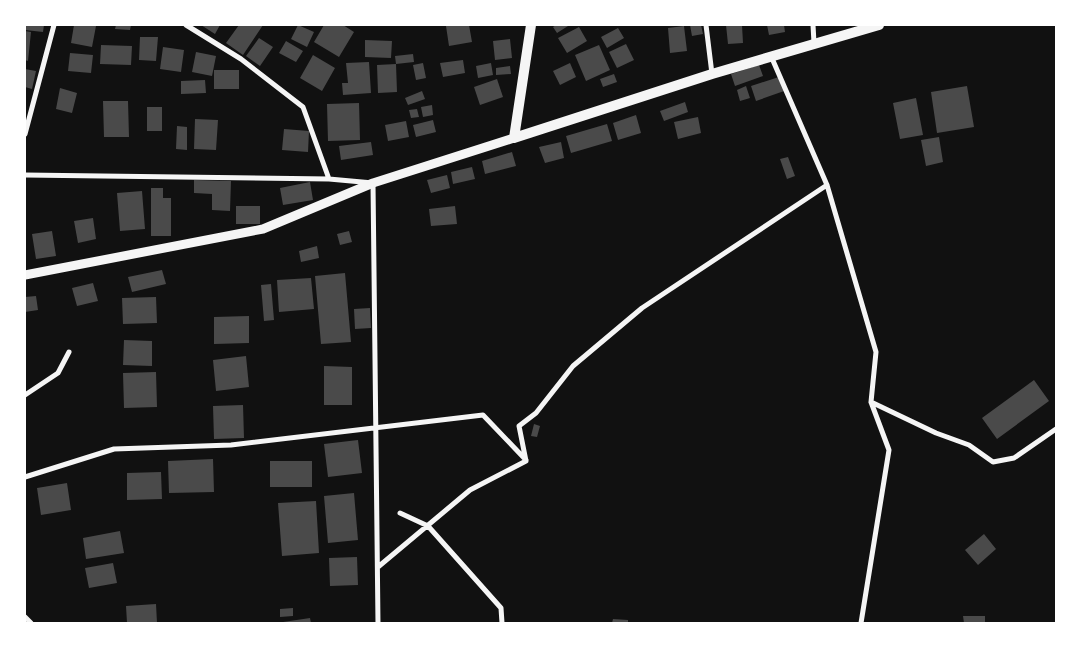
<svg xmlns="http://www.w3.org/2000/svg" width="1081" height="648" font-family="Mulish,sans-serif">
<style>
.building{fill:#4a4a4a}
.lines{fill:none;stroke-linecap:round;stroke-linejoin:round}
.minor{stroke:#f5f5f5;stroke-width:5}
.tertiary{stroke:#f5f5f5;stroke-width:9}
.secondary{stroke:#f5f5f5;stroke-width:10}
</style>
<rect width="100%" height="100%" fill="#111"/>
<path class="building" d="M25 25H44L43 32 25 30Z
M74 25 96 26 92 47 71 43Z
M116 25H131L130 30 115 29Z
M201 25H220L215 34Z
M239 25H263L243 55 226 43Z
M298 25 314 32 307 47 291 39Z
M324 25H343L354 32 339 57 314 42Z
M469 25 472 42 449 46 446 26Z
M556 25H568V26L557 33 553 27Z
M690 25H701L703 34 692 36Z
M726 25H742L743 43 728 44Z
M767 25H784L785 32 769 35Z
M684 26 687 51 670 53 668 28Z
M579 27 587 41 567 53 558 38Z
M618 28 624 38 607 48 601 37Z
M25 31 31 32 28 61 25 60Z
M140 37H158L156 61 139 60Z
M259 38 273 47 260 66 246 56Z
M510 39 512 58 495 60 493 41Z
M365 40 392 41 391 58 365 57Z
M286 41 303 51 296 62 279 53Z
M626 44 634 60 617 68 609 52Z
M101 45 132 46 131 65 100 64Z
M599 45 610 70 586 81 575 55Z
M163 47 184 50 181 72 160 69Z
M196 52 216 56 212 76 192 72Z
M70 53 93 55 91 73 68 71Z
M413 54 414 62 396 64 395 56Z
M313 55 335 68 322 91 300 78Z
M463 60 465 73 443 77 440 63Z
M369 62 371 93 343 95 342 83H348L346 63Z
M423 63 426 78 416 80 413 65Z
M491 63 493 75 478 78 476 66Z
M570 63 576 77 560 85 553 71Z
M396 64 397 92 378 93 377 65Z
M759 65 763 76 735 86 731 74Z
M510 66 511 74 496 75V68Z
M25 69 36 71 32 89 25 87Z
M214 70H239V89H214Z
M614 74 617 82 603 87 600 79Z
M782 76 787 90 756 101 751 86Z
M497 79 503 97 480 105 474 87Z
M205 80 206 93 181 94V81Z
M746 86 750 98 740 101 737 90Z
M967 86 974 127 937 133 931 92Z
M60 88 77 93 72 113 56 109Z
M422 91 425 99 408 105 405 98Z
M916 98 923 135 900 139 893 103Z
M103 101H128L129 137H104Z
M685 102 688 112 664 121 660 111Z
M359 103 360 140 328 141 327 104Z
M432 105 433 115 423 117 421 107Z
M147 107H162V131H147Z
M417 109 419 117 411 118 409 110Z
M636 115 641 133 618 140 613 123Z
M698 117 701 133 678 139 674 122Z
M195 119 218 120 216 150 194 149Z
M433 120 436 132 416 137 413 125Z
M406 121 409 137 388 141 385 125Z
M607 124 612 141 571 153 566 136Z
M177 126 187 127V150L176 149Z
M284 129 309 131 308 152 282 150Z
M939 137 943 162 926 166 921 140Z
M371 142 373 155 341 160 339 146Z
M561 142 564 158 545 163 539 147Z
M512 152 516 166 485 174 482 161Z
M788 157 795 176 787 179 780 159Z
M472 167 475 179 453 184 451 172Z
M447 175 450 188 431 193 427 180Z
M194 180 231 181 230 211 212 210V194L194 193Z
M310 182 313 200 283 205 280 188Z
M151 188H163V198H171V236H151Z
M142 191 145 229 120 231 117 193Z
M236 206H260V224H236Z
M455 206 457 224 431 226 429 209Z
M93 218 96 239 78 243 74 221Z
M52 231 56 256 36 259 32 234Z
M349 231 352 242 340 245 337 234Z
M317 246 319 258 301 262 299 251Z
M162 270 166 284 132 292 128 277Z
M345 273 351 342 321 344 315 276Z
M311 278 314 309 279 312 277 280Z
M93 283 98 301 77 306 72 288Z
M271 284 274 320 264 321 261 285Z
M36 296 38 310 25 312V297Z
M156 297 157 323 123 324 122 298Z
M370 308 371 328 355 329 354 309Z
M249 316V343L214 344V317Z
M124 340 152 341V366L123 365Z
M246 356 249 387 216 391 213 360Z
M324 366 352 367V405H324Z
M156 372 157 407 124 408 123 373Z
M1034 380 1049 401 997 439 982 418Z
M243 405 244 438 214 439 213 406Z
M534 424 540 426 537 437 531 436Z
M358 440 362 473 328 477 324 444Z
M213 459 214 492 169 493 168 461Z
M270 461H312V487H270Z
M161 472 162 499 127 500V473Z
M67 483 71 510 41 515 37 488Z
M354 493 358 540 328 543 324 496Z
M316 501 319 553 282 556 278 503Z
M120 531 124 553 86 559 83 538Z
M984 534 996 549 978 565 965 550Z
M357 557 358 585 330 586 329 558Z
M113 563 117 583 89 588 85 568Z
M156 604 157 623H127L126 606Z
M293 608V616L280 617V609Z
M963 616H985V623H964Z
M310 618 311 623H283V622Z
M613 619 628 620V623H612Z"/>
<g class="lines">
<path class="minor" d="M186 25 241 59 303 107 329 179
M706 25 712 74
M813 25 814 43
M771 56 827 185 876 352 871 402 889 450 861 623
M25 134 54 25
M25 175 329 179 373 183 378 623
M25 395 58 373 69 352
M871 402 936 433 969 445 993 462 1014 458 1056 429
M25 477 114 449 231 445 483 415 526 460
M400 513 428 526 501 608 502 623
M378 567 470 490 526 461 519 426 536 413 573 366 642 308 827 185
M25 617 31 623"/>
<path class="tertiary" d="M25 275 263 229 373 183 514 138"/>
<path class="secondary" d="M531 25 514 138 712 74 879 25"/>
</g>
<rect width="1081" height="648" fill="none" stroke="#ffffff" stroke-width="52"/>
</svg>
